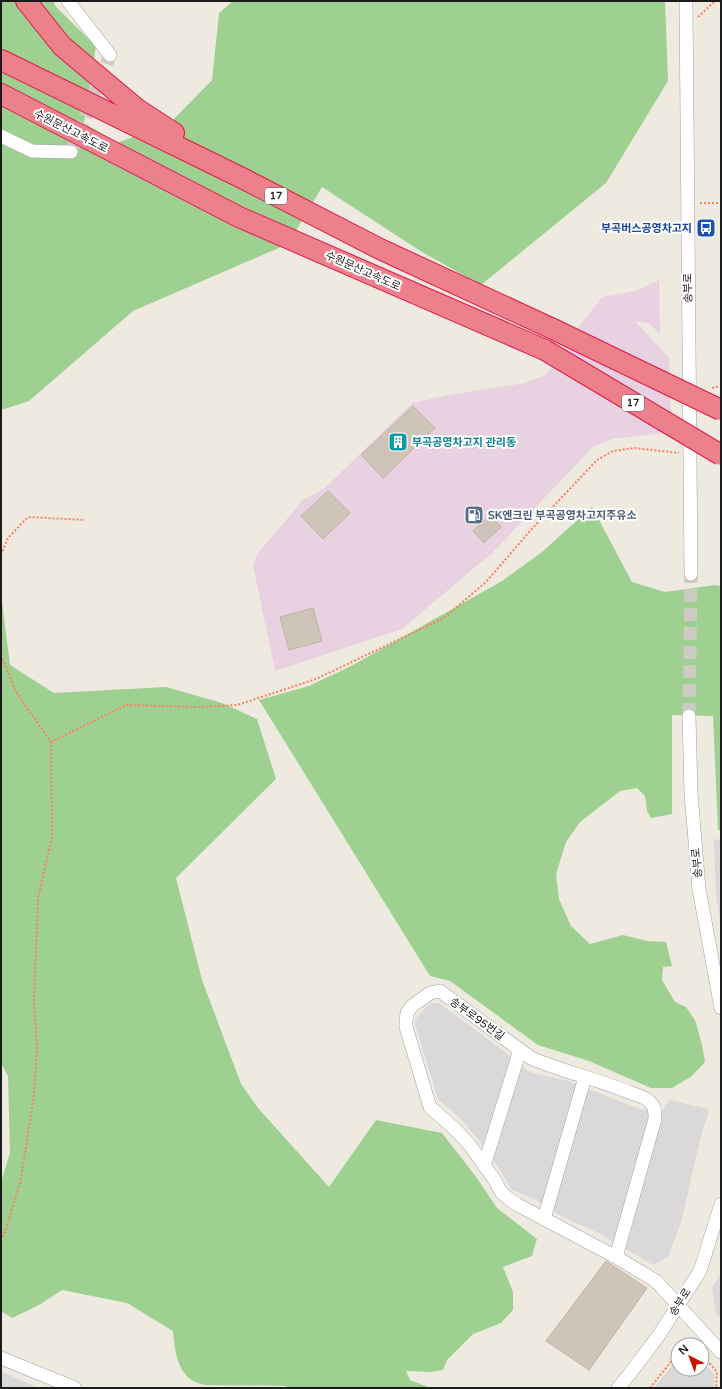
<svg xmlns="http://www.w3.org/2000/svg" width="722" height="1389" font-family="'Varela Round','Noto Sans KR',sans-serif">
<style>
.residential{fill:#dad8d8}
.industrial{fill:#e8d1e1}
.forest{fill:#9ed191}
.building{fill:#cec4b9;stroke:#c0b2a1}
.lines{fill:none;stroke-linecap:round;stroke-linejoin:round}
.minor-tunnel{stroke:#cecbc2;stroke-width:13;stroke-dasharray:13 6;stroke-linecap:butt}
.minor-casing{stroke:#a2a2a2;stroke-width:14}
.highway-casing{stroke:#e2174b;stroke-width:22}
.path{stroke:#ff7e60;stroke-width:2;stroke-dasharray:2 2;stroke-linecap:butt}
.minor{stroke:#fff;stroke-width:13}
.highway{stroke:#ec808b;stroke-width:20}
.highway-bridge-casing{stroke:#e2174b;stroke-width:22;stroke-linecap:butt}
.highway-bridge{stroke:#ec808b;stroke-width:20}
.labels{text-anchor:middle;dominant-baseline:central;stroke-width:4;stroke-linejoin:round;paint-order:stroke}
.shield{fill:#fff;stroke:#5f5f5f;stroke-width:1}
.shield-label{font-size:10px;font-weight:bold;fill:#1b1b1b}
.street-label{font-size:11px;fill:#1b1b1b;stroke:#fff}
.transit-label{font-size:11px;font-weight:bold;fill:#164399;stroke:#fff;text-anchor:end}
.culture-label{font-size:11px;font-weight:bold;fill:#0d838f;stroke:#fff;text-anchor:start}
.service-label{font-size:11px;font-weight:bold;fill:#4e5e75;stroke:#fff;text-anchor:start}
</style>
<rect width="100%" height="100%" fill="#eeeae0"/>
<path class="residential" d="M721 839V925L716 895 714 840Z
M432 1003H439L505 1052 529 1072 568 1081 640 1109 662 1112 669 1100 701 1107 708 1109V1114L702 1132 681 1222 668 1257 653 1265 600 1234 565 1218 536 1200 511 1189 499 1168 477 1138 461 1119 439 1100 437 1096 415 1024 417 1017 428 1005Z
M721 1273V1318L716 1313 712 1288Z
M678 1358V1369H702V1361L715 1375 714 1385 712 1388H654Z
M1 1371 38 1388H1Z"/>
<path class="industrial" d="M659 280 660 334 648 323 635 321 669 358 672 432 612 439 593 447 493 552 402 629 275 671 253 565 258 553 264 546 303 500 325 488 412 403 454 394 525 383 546 375 564 352 581 324 602 297 636 291Z"/>
<path class="forest" d="M1 1H53L56 7 96 46 84 123 117 143 170 123 212 80 219 13 233 1H665L668 81 606 183 481 285 422 252 322 187 288 244 133 311 29 401 1 410Z
M592 507 632 582 665 592 715 585 721 586V830H718L713 716 672 715V814L651 818 647 811 645 796 637 788 620 791 580 822 566 842 556 874 559 899 571 926 590 944 623 935 647 941 666 942 672 966 663 967 662 980 675 1002 686 1007 695 1020 702 1045 705 1062 692 1076 672 1088H651L589 1061 538 1045 450 981 430 976 259 700 309 686 353 665 502 581 542 552Z
M1 594 10 665 54 693 166 687 222 703 257 719 276 779 176 878 202 980 241 1084 258 1108 329 1187 376 1120 442 1133 477 1178 497 1208 537 1239 532 1256 503 1267 513 1292V1310L501 1323 473 1334 447 1360 443 1370 431 1372 406 1371 410 1380 431 1388H287L286 1386 205 1385C178 1380 175 1354 173 1331L127 1303 62 1290 39 1305 12 1318 1 1311V1182L10 1153 8 1076 1 1063Z"/>
<path class="building" d="M413 406 435 428 383 478 361 455Z
M328 491 350 513 323 539 301 516Z
M490 515 501 527 484 543 473 531Z
M313 608 322 641 289 650 280 617Z
M606 1261 647 1288 589 1370 546 1341Z"/>
<g class="lines">
<path class="minor-tunnel" d="M71 152 110 55
M689 716 691 574"/>
<defs>
<path id="minor" d="M68 1 110 55
M686 1 691 574
M1 136 32 151 71 152
M689 716 691 793 699 889 721 1008
M484 1166 520 1050
M544 1219 585 1077
M616 1257 655 1119C655 1112 655 1107 650 1102 645 1097 637 1095 631 1093 598 1079 563 1072 531 1058L440 991 430 993 412 1006 407 1013 406 1021V1027L430 1107 455 1129 469 1144 494 1179 501 1192 509 1199 518 1205 616 1257 656 1281 721 1352
M1 1358 75 1388
M618 1388 628 1376 659 1335 700 1271 721 1204"/>
<path id="highway" d="M26 1 62 46 137 109 174 133
M1 60 242 178 380 249 553 329
M1 94 239 217 545 350"/>
</defs>
<use href="#minor" class="minor-casing"/>
<use href="#highway" class="highway-casing"/>
<path class="path" d="M698 17 715 1
M700 203H721
M712 388 721 386
M1 555 8 538 28 517 85 520
M1 655 16 692 51 742 52 837 38 898 34 1001 37 1047 34 1095 21 1179 6 1229 1 1240
M51 742 126 705 198 707 237 705 316 679 444 618 486 582 530 531 597 460 613 451 634 448 679 453
M702 1354 717 1372 716 1388
M650 1388 678 1353"/>
<use href="#minor" class="minor"/>
<use href="#highway" class="highway"/>
<defs>
<path id="highway-bridge" d="M553 329 721 410
M545 350 721 455"/>
</defs>
<use href="#highway-bridge" class="highway-bridge-casing"/>
<use href="#highway-bridge" class="highway-bridge"/>
</g>
<defs>
<symbol id="bus-square" viewBox="-11 -11 22 22"><rect x="-9" y="-9" width="18" height="18" rx="4" fill="#1a4fb4" stroke="#fff"/><path d="M-5-6H5V4H4V6H2V4H-2V6H-4V4H-5ZM-3.5-4V0h7V-4ZM-3.5 1.2v1.5H-2V1.2ZM2 1.2v1.5H3.5V1.2Z" fill="#fff"/></symbol>
<symbol id="building-square" viewBox="-11 -11 22 22"><rect x="-9" y="-9" width="18" height="18" rx="4" fill="#0f9aa8" stroke="#fff"/><path d="M-4-6H4V6H1V3H-1V6H-4ZM-2.5-4.3h1.7v1.8h-1.7ZM.8-4.3h1.7v1.8H.8ZM-2.5-1h1.7V.8h-1.7ZM.8-1h1.7V.8H.8Z" fill="#fff"/></symbol>
<symbol id="fuel-square" viewBox="-11 -11 22 22"><rect x="-9" y="-9" width="18" height="18" rx="4" fill="#5c6f8a" stroke="#fff"/><path d="M-5.5-6h7V0h2V4h1.3V-2.5L3-4.5l.8-.8L6-3V5H2.5V1h-1V6h-7ZM-4.2-4.7v3.2H.2V-4.7Z" fill="#fff"/></symbol>
</defs>
<g fill-rule="evenodd">
<use href="#bus-square" x="695" y="217" width="22" height="22"/>
<use href="#building-square" x="387" y="431" width="22" height="22"/>
<use href="#fuel-square" x="463" y="504" width="22" height="22"/>
</g>
<g class="labels">
<g class="shield">
<rect x="265" y="188" width="22" height="16" rx="3"/>
<rect x="622" y="395" width="22" height="16" rx="3"/>
</g>
<g class="shield-label">
<text x="276" y="196">17</text>
<text x="633" y="403">17</text>
</g>
<g class="street-label">
<text transform="translate(71 131) rotate(27)">수원문산고속도로</text>
<text transform="translate(363 271) rotate(24)">수원문산고속도로</text>
<text transform="translate(688 288) rotate(-91)">송부로</text>
<text transform="translate(697 863) rotate(-95)">송부로</text>
<text transform="translate(477 1019) rotate(36)">송부로95번길</text>
<text transform="translate(680 1302) rotate(-57)">송부로</text>
</g>
<g class="transit-label">
<text x="692" y="228">부곡버스공영차고지</text>
</g>
<g class="culture-label">
<text x="412" y="442">부곡공영차고지 관리동</text>
</g>
<g class="service-label">
<text x="488" y="515">SK엔크린 부곡공영차고지주유소</text>
</g>
</g>
<rect width="722" height="1389" fill="none" stroke="#1b1b1b" stroke-width="4"/>
<g transform="translate(690 1357) rotate(318)"><circle r="19" fill="#ffffff" stroke="#a4a4a4"/>
<path d="M0-3L7 15L0 10L-7 15Z" fill="#c71100"/>
<text y="-6" font-size="11" font-weight="bold" text-anchor="middle" fill="#1b1b1b">N</text>
</g>
</svg>
